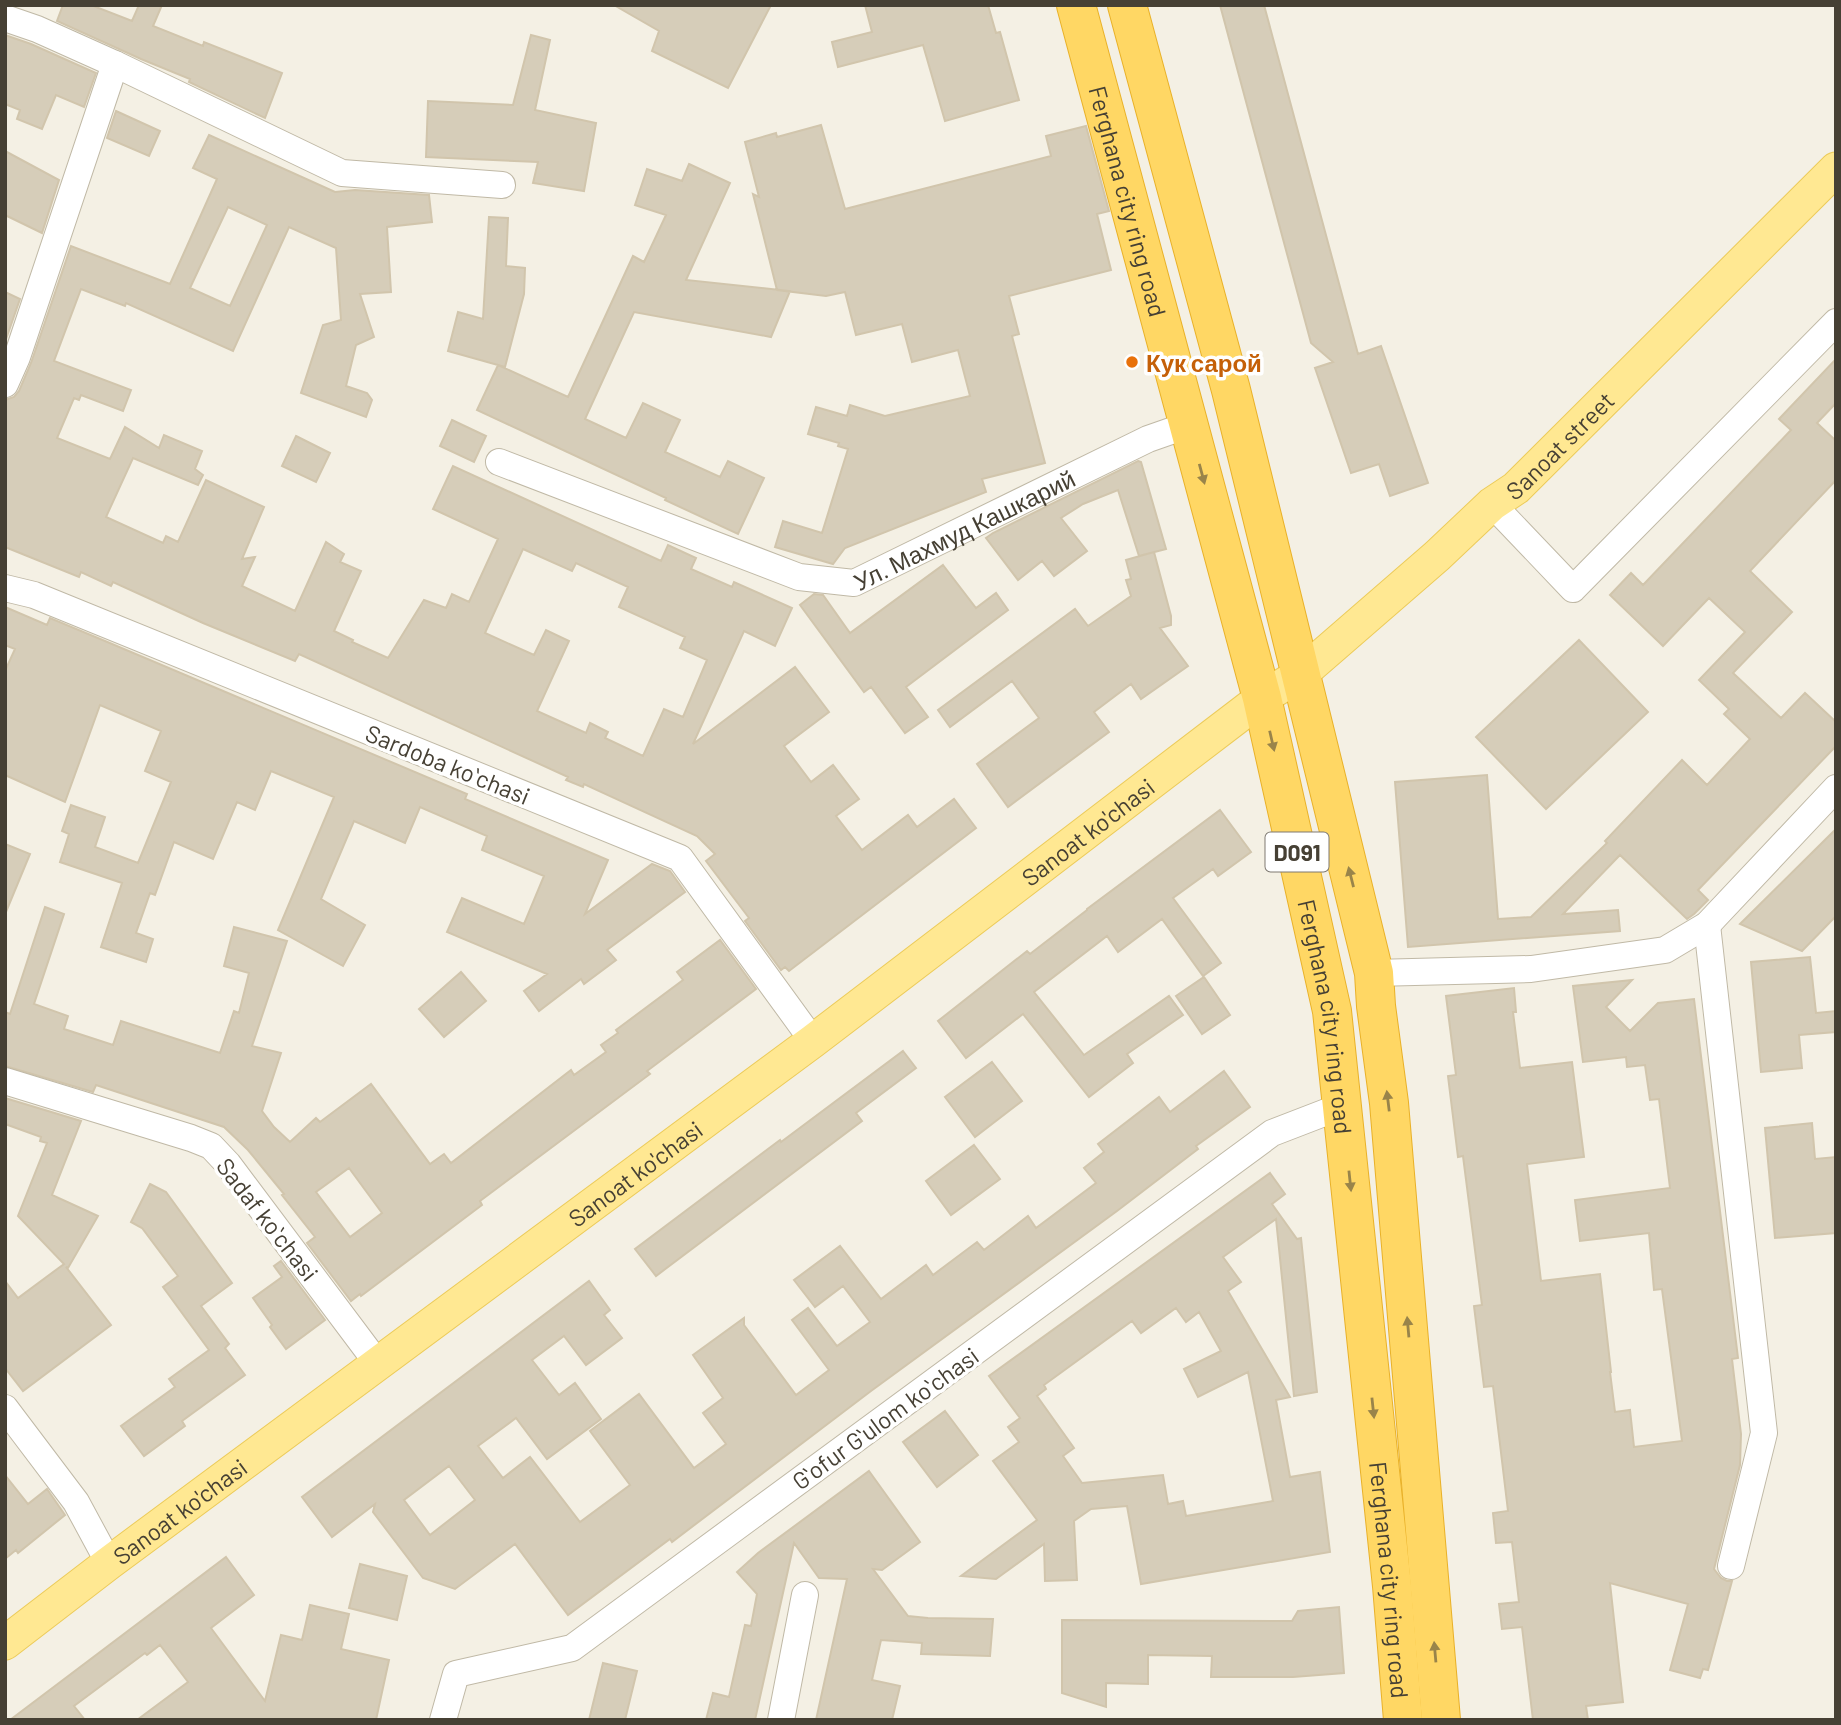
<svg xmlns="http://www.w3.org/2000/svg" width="1841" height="1725" font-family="Barlow,sans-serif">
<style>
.building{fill:#d6cdb9;stroke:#d1c5ac;stroke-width:2;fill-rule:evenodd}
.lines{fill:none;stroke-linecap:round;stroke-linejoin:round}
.minor-casing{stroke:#c0b9a6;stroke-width:28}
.major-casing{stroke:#eccb5a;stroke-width:35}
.highway-casing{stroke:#e9b129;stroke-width:40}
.minor{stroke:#fff;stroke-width:26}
.major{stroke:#ffe892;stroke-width:33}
.highway{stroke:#ffd764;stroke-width:38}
.oneway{fill:#99844a}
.food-dot{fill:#e8710a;stroke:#fff;stroke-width:2.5}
.labels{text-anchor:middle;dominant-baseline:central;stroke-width:7;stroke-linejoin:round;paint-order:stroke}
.shield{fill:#fff;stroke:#7e7971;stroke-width:2}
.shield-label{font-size:23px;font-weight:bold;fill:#464034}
.street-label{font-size:24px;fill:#464034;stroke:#fff}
.food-label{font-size:24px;font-weight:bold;fill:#c56008;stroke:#fff;text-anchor:start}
</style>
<rect width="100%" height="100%" fill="#f4f0e4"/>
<path class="building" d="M63 5H91L132 21 139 5H162L153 26 203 46 204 42 282 73 265 118 189 82 190 79 141 59 57 21Z
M614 5H771L728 88 652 51 659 31Z
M865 5H988L996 33 1000 32 1019 100 945 121 923 45 838 67 832 42 872 32Z
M1220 5H1264L1358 354 1381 346 1428 483 1390 496 1379 464 1351 473 1315 368 1333 362 1311 343Z
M5 35 31 44 96 73 84 107 56 95 42 129 17 119 20 110 5 104Z
M531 35 550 40 535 110 596 123 584 191 533 183 538 162 426 157 428 101 513 105Z
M116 111 160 131 149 156 107 138Z
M821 125 845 209 1051 156 1046 136 1086 126 1109 211 1097 214 1111 270 1009 296 1019 334 1012 336 1045 463 982 479 986 492 845 548 833 564 775 547 783 521 822 533 848 449 838 446 839 443 808 434 816 407 847 416 850 405 885 416 970 396 958 350 912 362 902 324 856 335 845 292 826 296 777 290 753 194 759 197 745 142 776 133 777 137Z
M209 135 335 192 355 190 429 195 432 222 387 227 391 292 360 294 374 337 356 345 346 386 367 393 372 400 366 417 301 393 323 325 341 320 336 248 289 227 233 351 126 303 125 306 81 289 54 361 131 390 123 411 81 395 79 400 74 398 57 438 110 459 125 427 159 448 164 435 202 451 195 469 203 475 198 485 133 458 106 517 163 543 166 536 178 542 206 480 264 507 242 559 255 557 242 586 295 611 326 542 344 554 340 562 361 571 334 631 353 640 352 642 388 658 424 600 446 608 452 594 469 602 498 539 433 509 453 466 661 561 668 545 696 558 691 569 732 587 734 582 792 608 775 646 744 631 693 744 795 667 829 712 784 746 811 782 833 765 859 799 836 816 862 850 908 815 917 827 954 799 976 828 789 971 785 967 781 970 745 921 749 918 706 861 715 854 697 836 584 784 583 787 566 780 568 777 299 654 295 661 203 623 113 582 111 586 81 572 79 577 5 547V400L14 397 19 391 31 363 71 246 170 284 217 179 193 168ZM228 207 267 225 230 306 190 288ZM523 549 572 571 576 563 628 587 619 607 685 637 680 648 707 660 683 717 664 709 643 756 605 738 608 732 590 723 586 733 537 711 569 641 546 630 534 655 485 633Z
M5 151 59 180 42 233 5 215Z
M689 164 730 183 686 280 790 291 771 337 634 312 585 419 626 438 643 403 680 420 665 452 720 477 728 461 764 478 738 534 665 500 666 498 477 410 498 365 568 397 633 256 644 262 666 215 635 205 647 169 682 181Z
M489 217 508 218 506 266 525 268 524 294 505 367 448 351 458 312 483 319Z
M5 292 20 299 5 342Z
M1836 359V403L1817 423 1836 441V480L1750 571 1792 612 1733 673 1781 718 1805 693 1836 722V746L1698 890 1708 900 1694 914 1687 919 1620 855 1563 914 1618 910 1620 931 1408 947 1395 782 1487 775 1498 919 1531 917 1607 843 1605 841 1682 760 1707 785 1750 739 1724 714 1729 709 1699 680 1745 632 1709 598 1663 646 1610 595 1631 573 1643 585 1791 430 1779 419Z
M452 420 486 436 474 462 440 446Z
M296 436 330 453 316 482 282 466Z
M1138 461 1141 462 1166 549 1139 556 1118 490 1083 504 1061 518 1087 551 1054 576 1042 561 1018 580 986 538 993 533Z
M1154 552 1171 616V625L1160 628 1188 666 1141 699 1131 684 1094 712 1109 732 1008 807 977 764 1039 718 1012 681 950 727 938 710 1075 609 1088 626 1131 596 1126 580 1131 579 1126 560Z
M943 565 976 608 996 593 1008 610 906 687 928 717 905 733 871 687 864 692 800 605 814 594 823 595 850 633Z
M5 607 47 625 50 618 105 641 467 794 465 799 608 860 585 914 652 864 670 871 685 892 607 950 616 960 584 984 581 979 539 1011 524 991 547 974 447 932 462 898 524 924 544 876 482 850 487 836 420 807 405 843 354 821 321 899 365 925 343 966 278 930 334 797 271 771 255 810 237 802 213 859 174 842 155 895 150 893 136 933 153 939 146 962 101 947 122 883 60 862 69 834 62 831 71 805 105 817 95 847 138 863 171 782 145 771 161 731 100 705 65 802 5 775V671L15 649 5 645Z
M1579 640 1648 712 1546 809 1476 737Z
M1220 810 1251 852 1218 876 1213 869 1173 898 1221 963 1203 976 1162 919 1118 952 1107 936 1034 992 1084 1055 1169 996 1183 1015 1127 1054 1133 1063 1089 1097 1023 1014 966 1058 938 1021 1027 951 1030 954 1087 910V909Z
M1836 829V916L1802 951 1740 924Z
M5 844 30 854 6 912H5Z
M45 907 64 914 34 1004 68 1016 64 1029 113 1045 121 1021 220 1053 234 1011 239 1013 249 973 224 966 234 927 287 941 252 1046 281 1053 262 1111 274 1127 290 1142 316 1118 320 1122 371 1084 430 1164 444 1154 451 1163 571 1070 574 1075 606 1052 601 1045 618 1033 616 1030 683 980 677 972 720 940 756 989 647 1071 650 1074 480 1201 482 1205 361 1296 360 1294 351 1301 307 1243 315 1237 282 1195 284 1194 248 1150 224 1127 96 1085 93 1092 5 1066V1012L10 1014ZM349 1168 382 1213 350 1237 316 1192Z
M1810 957 1816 1013 1836 1011V1032L1799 1035 1802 1068 1761 1072 1751 962Z
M461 972 486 1001 444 1037 419 1009Z
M1204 977 1230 1015 1202 1034 1176 996Z
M1632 980 1606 1007 1630 1031 1658 1003 1694 999 1738 1358 1732 1359 1741 1434 1740 1465 1714 1569 1721 1578 1727 1581H1732L1708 1670 1703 1669 1700 1678 1670 1670 1688 1604 1610 1583 1623 1702 1586 1706 1588 1720H1533L1522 1627 1502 1629 1499 1604 1519 1602 1512 1542 1496 1543 1493 1513 1508 1511 1493 1386 1484 1387 1474 1306 1482 1305 1463 1156 1458 1157 1448 1076 1456 1075 1446 996 1514 988 1516 1012H1513L1520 1068 1572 1062 1584 1157 1527 1164 1541 1281 1600 1274 1611 1372H1610L1615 1412 1630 1410 1634 1447 1682 1441 1662 1289 1654 1290 1649 1233 1580 1241 1575 1200 1670 1188 1659 1099 1650 1100 1645 1065 1627 1067 1626 1057 1583 1062 1573 986Z
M903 1051 916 1068 856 1113 862 1121 656 1276 635 1249 780 1140 781 1142Z
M992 1062 1022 1101 975 1137 945 1097Z
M1224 1071 1250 1107 1196 1146 1198 1149 1117 1211 871 1391 672 1542 670 1539 568 1615 515 1544 455 1589 423 1578 373 1512 375 1504 332 1537 302 1497 589 1281 610 1310 604 1315 622 1338 586 1365 564 1336 532 1360 559 1395 575 1383 601 1419 547 1459 516 1418 478 1446 503 1478 530 1457 580 1522 630 1485 590 1431 639 1394 694 1468 726 1444 703 1413 723 1398 693 1355 744 1318V1325L796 1395 829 1370 792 1320 808 1308 837 1346 870 1322 843 1286 815 1307 794 1280 840 1246 881 1299 926 1265 933 1275 977 1242 984 1250 1028 1216 1036 1228 1096 1183 1084 1168 1104 1152 1098 1144 1159 1097 1170 1112ZM449 1466 475 1500 430 1535 404 1500Z
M5 1098 81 1121 52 1195 98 1216 68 1268 66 1267 111 1325 23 1391 5 1368V1281L18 1298 64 1264 18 1216 47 1143 40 1141 41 1137 5 1124Z
M1812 1123 1815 1159 1836 1157V1233L1775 1238 1765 1128Z
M974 1145 1000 1179 951 1215 926 1181Z
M1270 1173 1285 1194 1272 1204 1297 1239 1301 1238 1317 1392 1294 1396 1276 1219 1223 1257 1241 1282 1228 1291 1290 1397 1276 1400 1290 1477 1320 1472 1330 1552 1141 1584 1127 1506 1091 1509 1074 1521 1077 1580 1045 1581 1044 1544 996 1579 961 1576 1037 1520 993 1461 1019 1442 1008 1427 1020 1418 989 1376ZM1176 1308 1186 1322 1199 1312 1221 1351 1184 1369 1198 1397 1248 1372 1273 1501 1186 1516 1183 1501 1168 1504 1163 1475 1082 1483 1063 1456 1074 1448 1037 1396 1046 1389 1044 1385 1132 1321 1141 1333Z
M150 1184 166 1192 232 1283 201 1306 229 1344 225 1348 245 1375 182 1421 185 1426 144 1456 121 1426 175 1387 169 1379 209 1350 163 1287 178 1276 142 1228 131 1222Z
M281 1261 325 1320 286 1349 270 1327 272 1325 253 1298 282 1277 274 1266Z
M945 1411 978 1455 937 1487 903 1442Z
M869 1471 920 1542 882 1570 873 1569 908 1616 928 1618 993 1619 990 1656 921 1654 922 1643 881 1640 872 1680 900 1686 892 1720H816L847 1579 819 1578 794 1543 755 1720H706L713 1693 729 1697 745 1625 751 1626 757 1594 737 1572 758 1553Z
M5 1475 28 1504 47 1489 65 1515 18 1553 16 1550 5 1559Z
M226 1557 254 1595 211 1628 265 1701 281 1635 302 1640 310 1605 349 1614 341 1649 389 1660 376 1720H137L188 1682 160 1645 147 1655 145 1653 74 1706 85 1720H10Z
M360 1564 407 1576 397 1620 349 1608Z
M1339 1607 1344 1673 1293 1677H1211L1212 1656 1148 1655V1684L1106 1683V1707L1062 1693V1620L1292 1621 1298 1611Z
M603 1663 637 1671 625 1720H589Z"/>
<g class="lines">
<defs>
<g id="minor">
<path d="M5 18 37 29 115 64 342 173 502 185"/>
<path d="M5 384 17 357 115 64"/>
<path id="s1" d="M499 462 799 577 854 583 1148 439 1188 425"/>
<path d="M1492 504 1573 589 1836 322"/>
<path d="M5 588 34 595 680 858 813 1041"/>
<path d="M1707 925 1764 1433 1731 1566"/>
<path d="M1374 973 1531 969 1665 950 1707 925 1836 788"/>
<path d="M5 1081 191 1138 211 1146 228 1164 378 1364"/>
<path d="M5 1408 76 1502 109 1563"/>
<path d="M443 1720 456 1674 572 1648 1272 1133 1342 1106"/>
<path d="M781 1720 805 1595"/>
</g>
<g id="major">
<path id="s2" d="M5 1643 109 1563 813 1041 1262 698 1301 674 1437 556 1492 504 1516 488 1836 169"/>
</g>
<g id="highway">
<path id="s3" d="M1076 5 1262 698 1332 1011 1392 1586 1403 1720"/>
<path d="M1127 5 1231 390 1374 973 1376 1006 1389 1103 1441 1720"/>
</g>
</defs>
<use href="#minor" class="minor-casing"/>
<use href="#major" class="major-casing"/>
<use href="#highway" class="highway-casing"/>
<use href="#minor" class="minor"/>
<use href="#major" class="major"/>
<use href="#highway" class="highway"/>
</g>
<defs><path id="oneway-solid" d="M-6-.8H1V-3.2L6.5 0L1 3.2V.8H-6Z" transform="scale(1.75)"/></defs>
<g class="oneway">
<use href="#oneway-solid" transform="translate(1202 474) rotate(75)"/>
<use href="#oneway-solid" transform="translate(1272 741) rotate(77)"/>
<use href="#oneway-solid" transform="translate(1351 877) rotate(-104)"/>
<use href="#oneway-solid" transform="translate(1388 1101) rotate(-97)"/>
<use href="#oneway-solid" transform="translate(1350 1181) rotate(84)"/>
<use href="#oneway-solid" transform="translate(1408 1327) rotate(-95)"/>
<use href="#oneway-solid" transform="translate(1373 1408) rotate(84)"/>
<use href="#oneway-solid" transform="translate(1435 1652) rotate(-95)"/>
</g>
<circle class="food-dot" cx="1132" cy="362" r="7"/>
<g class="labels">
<rect class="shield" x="1265.5" y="832.5" width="63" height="39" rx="5"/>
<g class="shield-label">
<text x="1297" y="852">D091</text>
</g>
<g class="street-label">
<text stroke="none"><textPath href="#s3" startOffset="203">Ferghana city ring road</textPath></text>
<text stroke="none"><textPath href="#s2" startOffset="1964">Sanoat street</textPath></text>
<text stroke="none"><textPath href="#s1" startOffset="499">Ул. Махмуд Кашкарий</textPath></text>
<text transform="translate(448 764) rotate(22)">Sardoba koʻchasi</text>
<text stroke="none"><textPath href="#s2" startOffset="1353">Sanoat ko'chasi</textPath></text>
<text stroke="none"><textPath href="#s3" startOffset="1043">Ferghana city ring road</textPath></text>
<text stroke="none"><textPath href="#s2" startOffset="786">Sanoat ko'chasi</textPath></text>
<text transform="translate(268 1219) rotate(52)">Sadaf koʻchasi</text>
<text transform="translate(885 1418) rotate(-36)">Gʻofur Gʻulom koʻchasi</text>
<text stroke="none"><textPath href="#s2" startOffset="219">Sanoat ko'chasi</textPath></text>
<text stroke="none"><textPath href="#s3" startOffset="1610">Ferghana city ring road</textPath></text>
</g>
<g class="food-label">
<text x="1146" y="362">Кук сарой</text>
</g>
</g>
<rect width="1841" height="1725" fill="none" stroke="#464034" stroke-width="14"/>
</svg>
